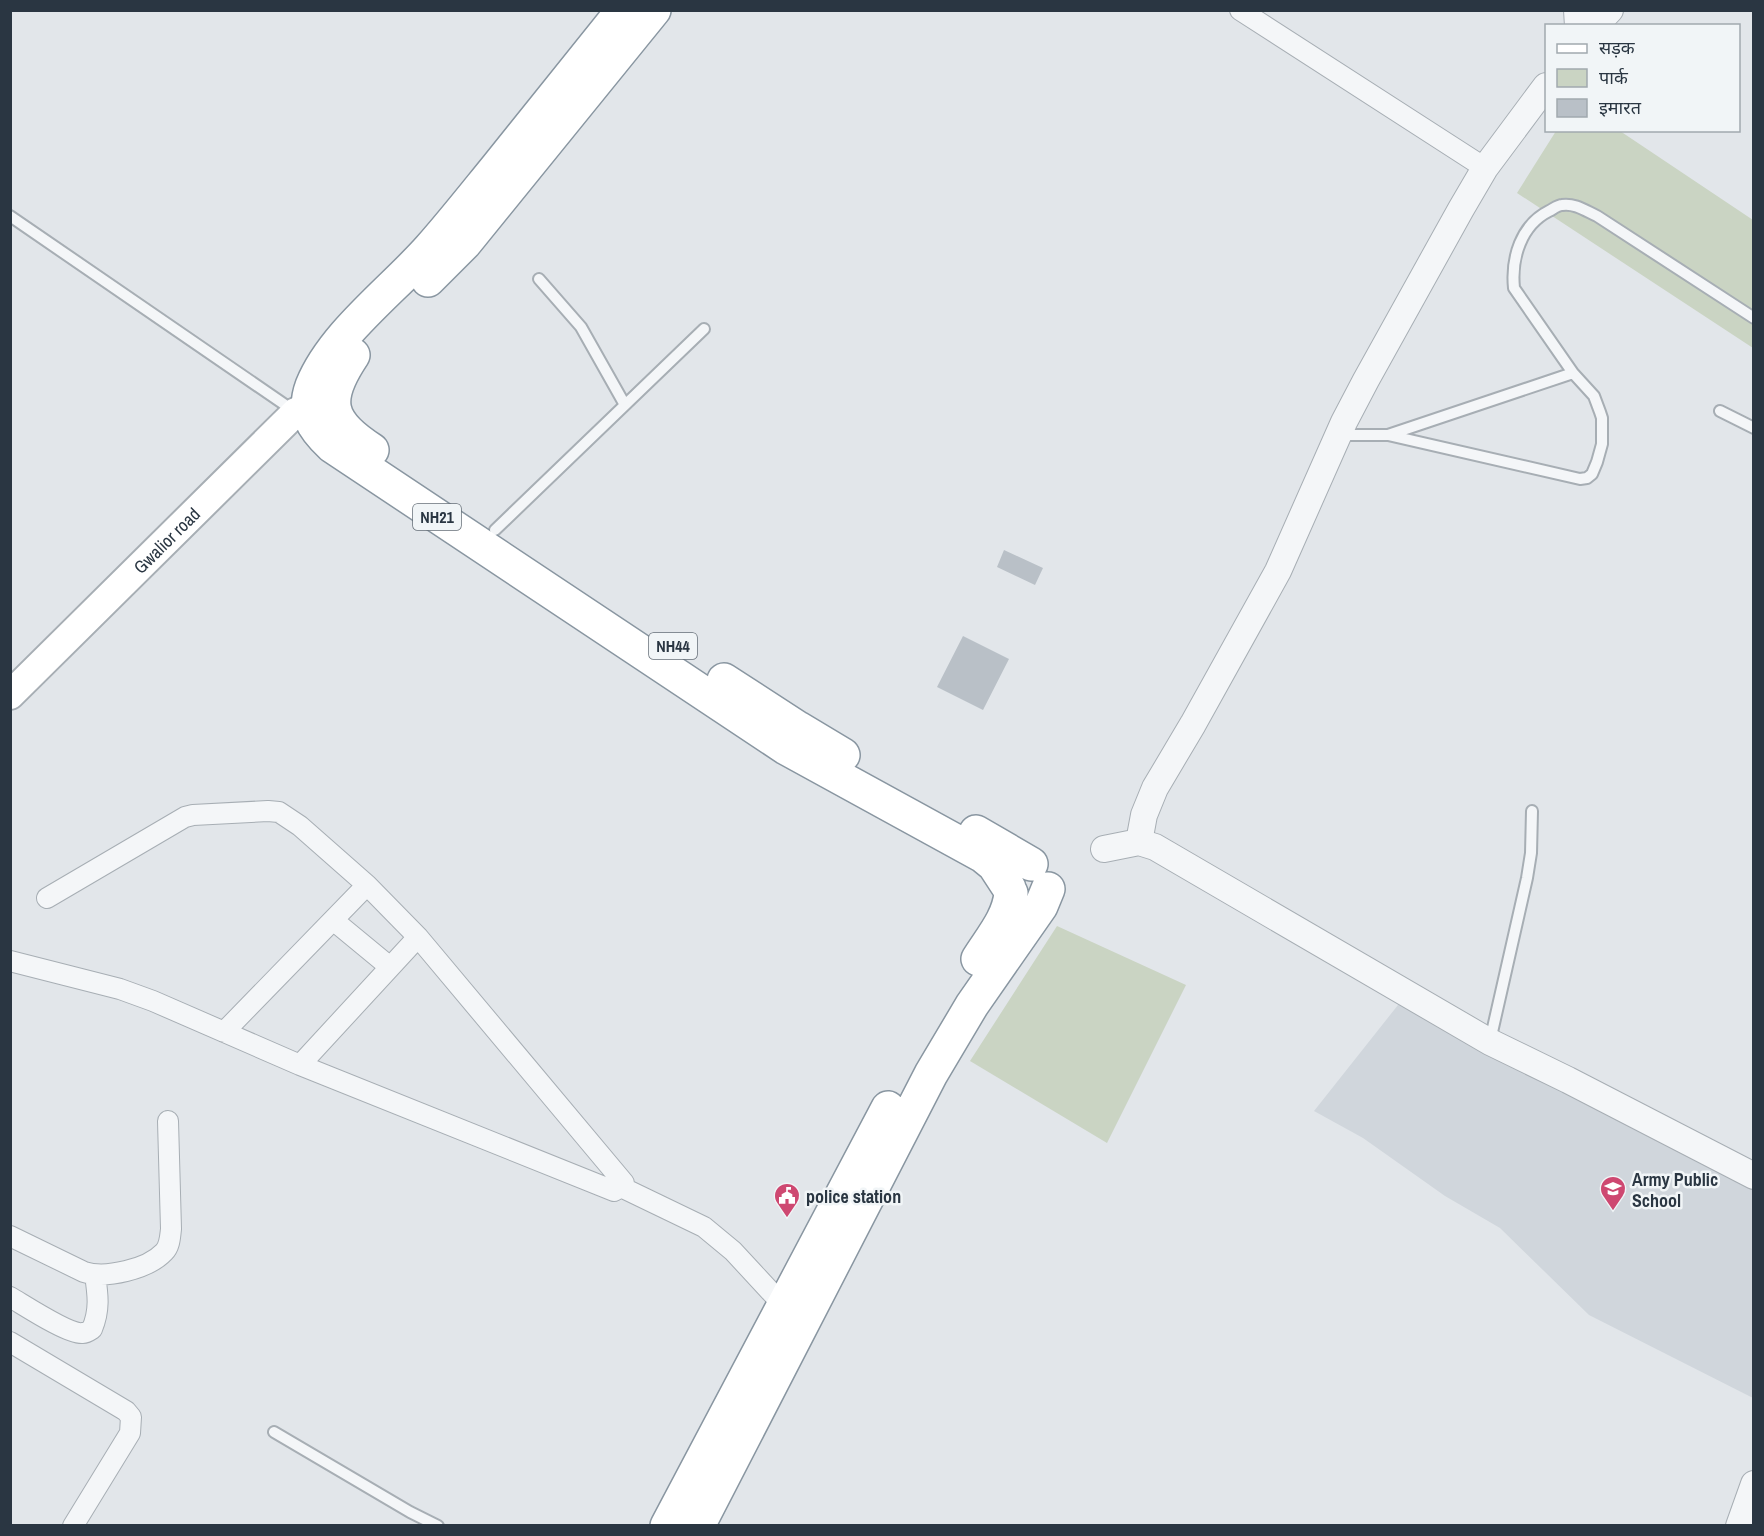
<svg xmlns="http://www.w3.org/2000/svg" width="1764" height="1536" font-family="'Archivo Narrow','Noto Sans Devanagari',sans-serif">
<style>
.built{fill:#d0d6dc}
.green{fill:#cad4c3}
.building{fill:#b9c0c7}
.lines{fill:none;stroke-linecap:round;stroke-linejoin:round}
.service-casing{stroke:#a7aeb4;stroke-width:14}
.minor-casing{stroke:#a7aeb4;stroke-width:22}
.tertiary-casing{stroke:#a7aeb4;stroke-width:28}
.secondary-casing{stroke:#a7aeb4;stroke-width:32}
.trunk-casing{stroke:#8996a1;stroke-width:36}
.service{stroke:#f4f6f8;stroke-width:10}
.minor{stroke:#f4f6f8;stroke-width:20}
.tertiary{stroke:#f4f6f8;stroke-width:26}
.secondary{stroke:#fff;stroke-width:28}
.trunk{stroke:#fff;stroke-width:33}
.labels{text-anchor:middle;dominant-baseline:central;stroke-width:5;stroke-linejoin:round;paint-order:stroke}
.shield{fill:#f1f5f7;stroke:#666f78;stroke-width:1.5}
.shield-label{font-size:16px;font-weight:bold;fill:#2a3642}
.street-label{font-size:18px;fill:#2a3642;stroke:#f1f5f7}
.poi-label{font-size:18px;font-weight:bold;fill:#2a3642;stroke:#f1f5f7;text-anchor:start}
</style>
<rect width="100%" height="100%" fill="#e2e6ea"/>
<path class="built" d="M1408 999 1753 1183V1398L1589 1315 1500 1228 1445 1196 1363 1138 1314 1111 1398 1005Z"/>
<path class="green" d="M1556 131H1620L1753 220V348L1517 193Z
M1057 926 1186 985 1107 1143 970 1061Z"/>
<path class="building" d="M1004 550 1043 568 1035 585 997 567Z
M963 636 1009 659 983 710 937 687Z"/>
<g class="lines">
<defs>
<path id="service" d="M10 216 294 411
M539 279 581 327 625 405
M1720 411 1754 428
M1339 435H1388L1580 479 1587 478 1592 474 1597 462 1602 444V418L1600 412 1594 396 1573 373 1514 288C1511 258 1521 225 1549 211 1553 209 1558 205 1562 205 1575 203 1586 211 1597 216L1754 318
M1388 435 1573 373
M495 530 704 329
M1490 1041 1527 878 1531 853 1532 811
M274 1432 410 1512 438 1526"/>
<path id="minor" d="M1240 10 1485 168
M333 920 390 967
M10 961 120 989 153 1001 300 1065 614 1191 621 1187 624 1183 418 937 367 885 300 826 279 812 268 811 193 815 185 817 47 898
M224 1032 367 885
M300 1065 418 937
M621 1187 704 1227 733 1251 783 1305
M10 1236 84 1272C106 1279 148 1269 164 1252 170 1246 170 1237 171 1229L168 1121
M10 1297C24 1305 69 1335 83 1333 86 1333 89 1331 92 1329 100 1310 98 1295 95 1275
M10 1342 126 1411 131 1417 130 1433 73 1526"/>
<path id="tertiary" d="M1577 10 1578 26
M1595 26 1610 10
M1139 842 1144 815 1155 788 1193 724 1278 571 1344 422 1366 380 1461 209 1485 168 1546 86
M1104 849 1139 842 1155 847 1490 1042 1568 1080 1754 1176
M1739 1526 1754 1484"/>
<g id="secondary">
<path id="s1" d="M10 695 296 412 307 408 329 406"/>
</g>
<path id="trunk" d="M623 10C581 62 539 115 497 167 475 194 453 222 430 248 393 290 333 334 312 386 302 413 313 428 332 446L786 748 983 856 994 865 1009 888
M428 280 465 243 654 10
M353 355C323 400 327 421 372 450
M724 680 798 728 843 755
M976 832 1031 864
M978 959C991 938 1009 918 1011 893
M667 1526 888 1108
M698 1526 931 1074 972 1005 1041 906 1048 889"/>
</defs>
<use href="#service" class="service-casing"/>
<use href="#minor" class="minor-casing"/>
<use href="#tertiary" class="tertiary-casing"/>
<use href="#secondary" class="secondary-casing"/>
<use href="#trunk" class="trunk-casing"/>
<use href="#service" class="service"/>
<use href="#minor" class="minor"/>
<use href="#tertiary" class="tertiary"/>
<use href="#secondary" class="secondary"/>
<use href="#trunk" class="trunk"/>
</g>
<defs>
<symbol id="school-pin" viewBox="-11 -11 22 30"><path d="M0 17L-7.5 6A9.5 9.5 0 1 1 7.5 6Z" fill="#ce4871" stroke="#f1f5f7"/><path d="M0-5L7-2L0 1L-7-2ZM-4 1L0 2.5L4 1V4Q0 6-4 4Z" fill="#fff"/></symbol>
<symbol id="civic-pin" viewBox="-11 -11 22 30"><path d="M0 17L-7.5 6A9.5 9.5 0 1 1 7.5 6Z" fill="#ce4871" stroke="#f1f5f7"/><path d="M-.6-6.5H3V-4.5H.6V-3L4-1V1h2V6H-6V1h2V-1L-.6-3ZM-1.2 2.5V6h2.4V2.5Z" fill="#fff"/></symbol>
</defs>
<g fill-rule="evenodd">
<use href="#school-pin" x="1598" y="1174" width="30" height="40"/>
<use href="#civic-pin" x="772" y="1181" width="30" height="40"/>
</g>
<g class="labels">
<g class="shield">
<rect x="413" y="504" width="48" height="26" rx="4.5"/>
<rect x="649" y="633" width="48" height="26" rx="4.5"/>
</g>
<g class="shield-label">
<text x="437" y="517">NH21</text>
<text x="673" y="646">NH44</text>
</g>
<g class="street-label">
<text stroke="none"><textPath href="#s1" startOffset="220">Gwalior road</textPath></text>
</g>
<g class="poi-label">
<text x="1632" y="1179">Army Public<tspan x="1632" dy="21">School</tspan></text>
<text x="806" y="1196">police station</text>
</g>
</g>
<rect width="1764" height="1536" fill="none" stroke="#2a3642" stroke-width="24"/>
<rect x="1545" y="24" width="195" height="108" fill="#f1f5f7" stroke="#a1a9af" stroke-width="1.5"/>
<rect x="1557" y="44" width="30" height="9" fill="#ffffff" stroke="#a1a9af" stroke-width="1.5"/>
<text x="1599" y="54" font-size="18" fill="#2a3642">सड़क</text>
<rect x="1557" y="69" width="30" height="18" fill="#cad4c3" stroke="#a1a9af" stroke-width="1.5"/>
<text x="1599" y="84" font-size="18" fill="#2a3642">पार्क</text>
<rect x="1557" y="99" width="30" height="18" fill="#b9c0c7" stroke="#a1a9af" stroke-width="1.5"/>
<text x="1599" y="114" font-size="18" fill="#2a3642">इमारत</text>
</svg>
